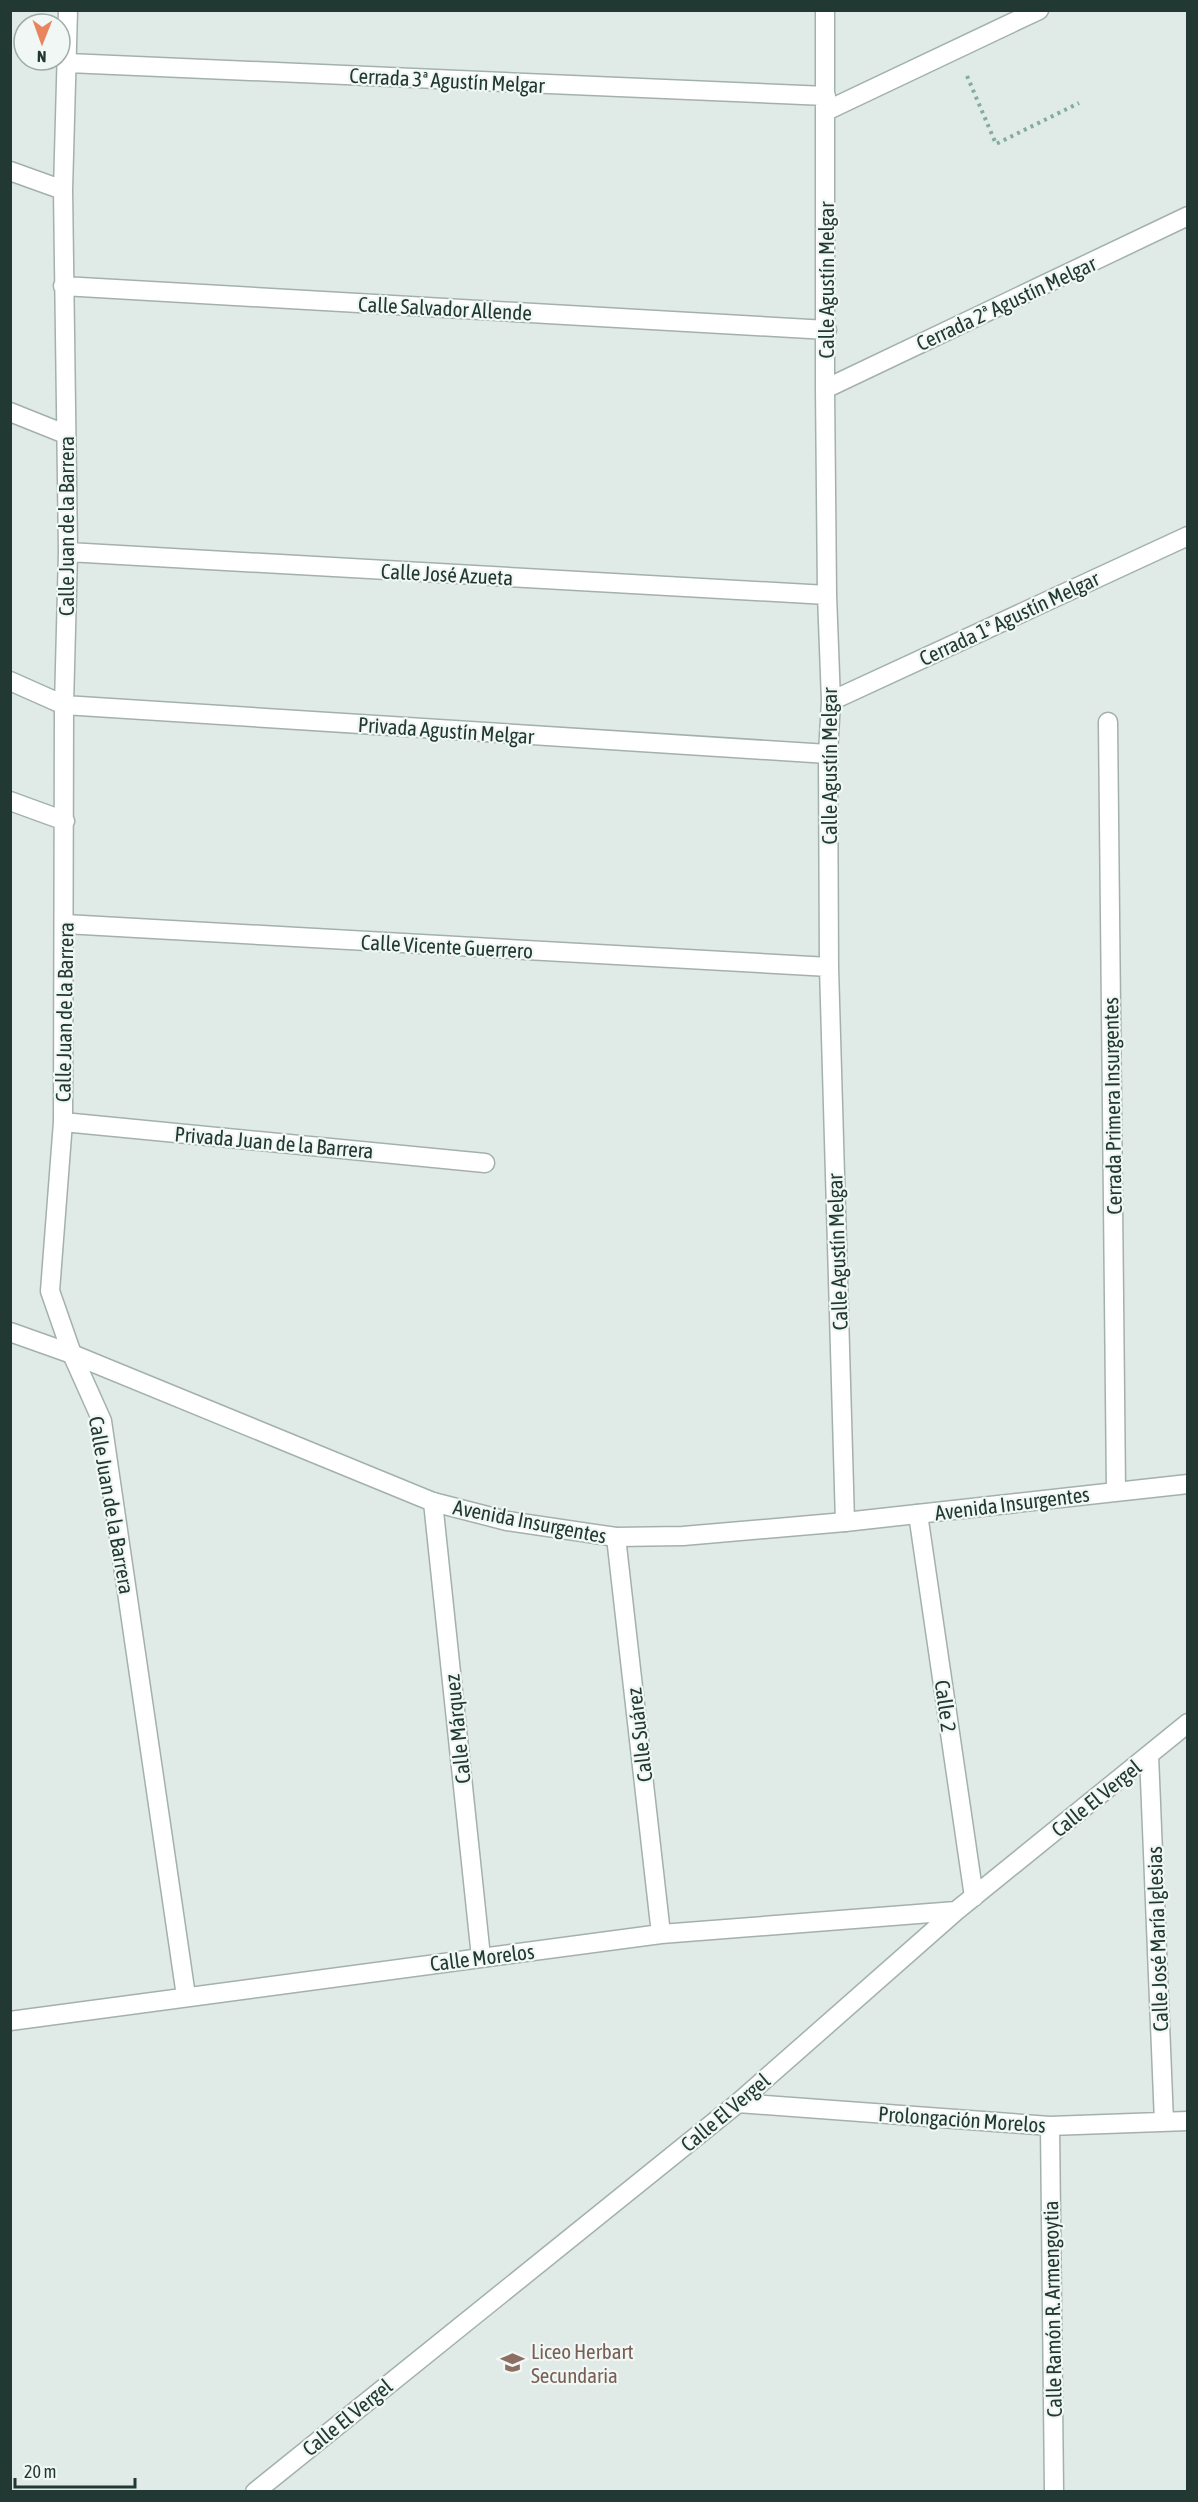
<svg xmlns="http://www.w3.org/2000/svg" width="1198" height="2502" font-family="'Asap Condensed',sans-serif">
<style>
.lines{fill:none;stroke-linecap:round;stroke-linejoin:round}
.minor-casing{stroke:#a3b1ad;stroke-width:21}
.tertiary-casing{stroke:#a3b1ad;stroke-width:21}
.path{stroke:#82aca0;stroke-width:4;stroke-dasharray:3 4.5;stroke-linecap:butt}
.minor{stroke:#fff;stroke-width:18}
.tertiary{stroke:#fff;stroke-width:18}
.labels{text-anchor:middle;dominant-baseline:central;stroke-width:4.5;stroke-linejoin:round;paint-order:stroke}
.street-label{font-size:21px;fill:#223933;stroke:#f0f7f4}
.education-label{font-size:21px;fill:#785e54;stroke:#f0f7f4;text-anchor:start}
</style>
<rect width="100%" height="100%" fill="#e0eae6"/>
<g class="lines">
<defs>
<path id="minor" d="M68 10 63 190 68 552 64 705 63 1122 50 1291 72 1354 102 1421 186 1996
M825 10V389L827 595 831 701 828 754 829 967 845 1522
M68 63 826 96
M826 111 1039 10
M10 171 63 190
M63 286 827 330
M825 389 1188 216
M10 412 65 434
M68 552 827 595
M10 681 64 705 828 754
M831 701 1188 536
M1108 722 1116 1491
M10 801 65 821
M65 924 829 967
M63 1122 485 1163
M433 1502 481 1957
M918 1514 974 1897
M616 1537 661 1934
M1149 1755 1164 2122
M10 2021 661 1934 956 1911
M738 2103 1050 2126 1188 2121
M1050 2126 1054 2492
M255 2492 738 2103 956 1911 1188 1723"/>
<path id="tertiary" d="M10 1332 72 1354 433 1502 507 1521 616 1537 683 1536 845 1522 1188 1484"/>
</defs>
<use href="#minor" class="minor-casing"/>
<use href="#tertiary" class="tertiary-casing"/>
<path class="path" d="M967 76 996 144 1079 103"/>
<use href="#minor" class="minor"/>
<use href="#tertiary" class="tertiary"/>
</g>
<defs>
<symbol id="school-bare" viewBox="-9 -9 18 18"><path d="M0-5L7-2L0 1L-7-2ZM-4 1L0 2.5L4 1V4Q0 6-4 4Z" fill="#8d6e63" stroke="#f0f7f4" stroke-width="2.5" paint-order="stroke"/></symbol>
</defs>
<g fill-rule="evenodd">
<use href="#school-bare" x="496" y="2346" width="33" height="33"/>
</g>
<g class="labels">
<g class="street-label">
<text transform="translate(447 80) rotate(3)">Cerrada 3ª Agustín Melgar</text>
<text transform="translate(826 280) rotate(-90)">Calle Agustín Melgar</text>
<text transform="translate(1006 303) rotate(-25)">Cerrada 2ª Agustín Melgar</text>
<text transform="translate(445 308) rotate(3)">Calle Salvador Allende</text>
<text transform="translate(66 526) rotate(-90)">Calle Juan de la Barrera</text>
<text transform="translate(447 574) rotate(3)">Calle José Azueta</text>
<text transform="translate(1009 618) rotate(-25)">Cerrada 1ª Agustín Melgar</text>
<text transform="translate(446 730) rotate(4)">Privada Agustín Melgar</text>
<text transform="translate(829 766) rotate(-90)">Calle Agustín Melgar</text>
<text transform="translate(447 946) rotate(3)">Calle Vicente Guerrero</text>
<text transform="translate(64 1012) rotate(-89)">Calle Juan de la Barrera</text>
<text transform="translate(1112 1106) rotate(-91)">Cerrada Primera Insurgentes</text>
<text transform="translate(274 1142) rotate(5)">Privada Juan de la Barrera</text>
<text transform="translate(837 1252) rotate(-92)">Calle Agustín Melgar</text>
<text transform="translate(1012 1503) rotate(-7)">Avenida Insurgentes</text>
<text transform="translate(112 1505) rotate(80)">Calle Juan de la Barrera</text>
<text transform="translate(530 1521) rotate(11)">Avenida Insurgentes</text>
<text transform="translate(946 1706) rotate(82)">Calle 2</text>
<text transform="translate(457 1729) rotate(-96)">Calle Márquez</text>
<text transform="translate(639 1735) rotate(-97)">Calle Suárez</text>
<text transform="translate(1096 1798) rotate(-39)">Calle El Vergel</text>
<text transform="translate(1157 1939) rotate(-92)">Calle José María Iglesias</text>
<text transform="translate(482 1957) rotate(-7)">Calle Morelos</text>
<text transform="translate(725 2112) rotate(-40)">Calle El Vergel</text>
<text transform="translate(962 2119) rotate(4)">Prolongación Morelos</text>
<text transform="translate(1052 2309) rotate(-91)">Calle Ramón R. Armengoytia</text>
<text transform="translate(347 2417) rotate(-39)">Calle El Vergel</text>
</g>
<g class="education-label">
<text x="531" y="2351">Liceo Herbart<tspan x="531" dy="24">Secundaria</tspan></text>
</g>
</g>
<rect width="1198" height="2502" fill="none" stroke="#223933" stroke-width="24"/>
<g transform="translate(42 42) rotate(181)"><circle r="28" fill="#f0f7f4" stroke="#9eaba7" stroke-width="1.5"/>
<path d="M0-4.5L10 22L0 15L-10 22Z" fill="#ea845e"/>
<text y="-9" font-size="16" font-weight="bold" text-anchor="middle" fill="#223933">N</text>
</g>
<path d="M15 2478v9h120v-9" fill="none" stroke="#223933" stroke-width="3"/>
<text x="24" y="2478" font-size="18" fill="#223933" stroke="#f0f7f4" stroke-width="4.5" paint-order="stroke">20 m</text>
</svg>
